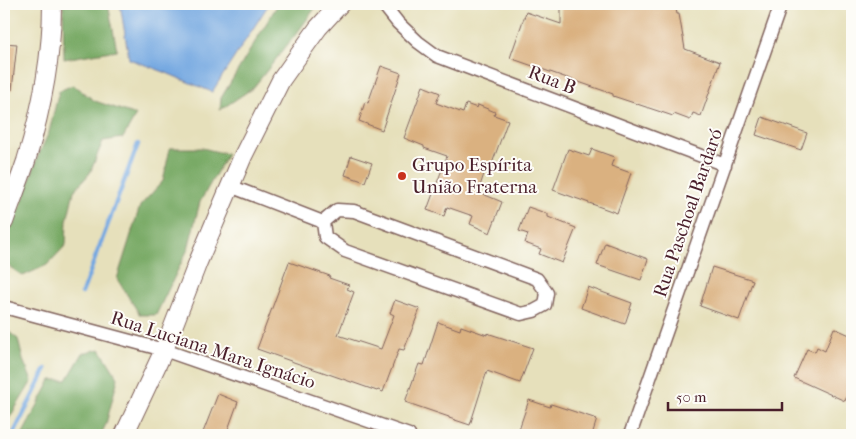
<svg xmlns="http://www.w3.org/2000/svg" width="856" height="439" font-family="'IM FELL French Canon',serif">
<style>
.forest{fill:#79aa66;stroke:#626448}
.water{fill:#74a8e1;stroke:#5f6486}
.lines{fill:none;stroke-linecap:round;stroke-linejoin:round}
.stream{stroke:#74a8e1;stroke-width:4.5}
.building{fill:#dab180}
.street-casing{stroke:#81635d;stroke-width:15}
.secondary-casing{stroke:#81635d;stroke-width:20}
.street{stroke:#fff;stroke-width:12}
.secondary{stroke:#fff;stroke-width:18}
.poi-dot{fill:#c8321e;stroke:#fdfcf7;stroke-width:2}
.labels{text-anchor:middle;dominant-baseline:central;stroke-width:4;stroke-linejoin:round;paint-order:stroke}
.street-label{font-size:19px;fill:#4a1f2b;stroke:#fdfcf7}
.poi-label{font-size:19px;fill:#4a1f2b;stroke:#fdfcf7;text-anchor:start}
</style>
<rect width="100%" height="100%" fill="#fdfcf7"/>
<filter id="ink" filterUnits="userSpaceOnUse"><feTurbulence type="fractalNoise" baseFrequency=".02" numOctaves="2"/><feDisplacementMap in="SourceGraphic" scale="10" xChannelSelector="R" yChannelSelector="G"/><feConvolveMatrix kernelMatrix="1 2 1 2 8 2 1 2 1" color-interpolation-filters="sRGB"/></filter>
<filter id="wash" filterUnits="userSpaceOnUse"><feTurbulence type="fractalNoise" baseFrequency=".0096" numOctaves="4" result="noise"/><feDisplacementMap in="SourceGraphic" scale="20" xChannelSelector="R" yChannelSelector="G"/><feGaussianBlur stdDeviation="1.12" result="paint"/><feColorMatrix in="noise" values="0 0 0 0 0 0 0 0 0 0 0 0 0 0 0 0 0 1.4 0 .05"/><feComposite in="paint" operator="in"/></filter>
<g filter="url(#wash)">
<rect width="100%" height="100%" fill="#e6e0bb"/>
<path class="forest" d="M63 4H108L117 50 64 59Z
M278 4H318L300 29 253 88 220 110 221 98Z
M73 85 95 101 136 115 123 138 103 141 90 173 74 191 67 221 66 245 47 265 23 276 4 263V239L22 202 38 156 49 132 59 91Z
M170 148H202L227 154 200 202 188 249 156 315H140L117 279 140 206 163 181Z
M4 328 18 339 23 360 32 381 4 427Z
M100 349 118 378 106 424 101 435H22L51 380H67L83 353Z"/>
<path class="water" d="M120 4H269L212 92 164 72 129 59Z"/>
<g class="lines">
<path class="stream" d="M82 293 138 144
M13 435 46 369"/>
</g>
<g id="blocks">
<path class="building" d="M561 4H675L677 14H679L685 49 720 62 701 116 693 113 690 120 674 114 673 116 613 96V94L510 58 526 12 561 24Z
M4 43 17 44 12 90H4Z
M381 66 401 73 382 130 359 121 365 102 368 103Z
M423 86 440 93 436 103 463 113 466 104 477 108 478 105 495 112 494 115 508 120 490 169 486 168 478 192 502 202 490 233 470 224 473 216 447 207 444 216 427 210 447 156 424 148V146L404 138Z
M762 117 807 133 801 150 756 135Z
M568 149 589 156 592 149 614 157 611 166 631 173 617 213 553 190Z
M351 156 372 163 365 182 345 175Z
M528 207 548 214V217L576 228 562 263 539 254 541 249 525 243 528 234 519 231Z
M605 243 648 259 641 280 597 265Z
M289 262 330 276 329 278 349 285 347 289 354 292 338 335 381 349 394 315 390 313 395 300 420 309 404 350 399 349 383 392 378 390 377 391 320 371 302 365 257 349Z
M712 267 753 280 739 320 700 306Z
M588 287 632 303 625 324 581 308Z
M438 322 460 330 461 326 487 335V333L533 348 520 383 487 371 470 425 449 418V417L405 402 419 364 424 365Z
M834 328 852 336V383L845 401 794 378 807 349 815 352 817 347 825 351Z
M218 394 238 402 226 435H202Z
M529 400 550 407 551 404 597 419 592 435H517Z"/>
</g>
</g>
<g filter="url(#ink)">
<use href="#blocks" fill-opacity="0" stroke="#81635d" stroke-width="1"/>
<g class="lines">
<defs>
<path id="street" d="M383 4 398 23 418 42 437 56 725 165
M230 186 323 222
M337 210 354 211 537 279 547 293 545 305 534 311 521 314 345 251 325 237 323 222Z
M4 307 164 350 409 435
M630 435 781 4"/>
<path id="secondary" d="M4 222C11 202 19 182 26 161 41 112 52 55 52 4
M124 435 164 350 198 262 243 156 281 80 318 28 340 4"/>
</defs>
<use href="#street" class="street-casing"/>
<use href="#secondary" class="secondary-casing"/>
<use href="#street" class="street"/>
<use href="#secondary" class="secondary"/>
</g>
</g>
<circle class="poi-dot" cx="402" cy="176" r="5"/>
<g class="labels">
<g class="street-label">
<text transform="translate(552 80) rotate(21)">Rua B</text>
<text transform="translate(688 213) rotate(-71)">Rua Paschoal Bardaró</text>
<text transform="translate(213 350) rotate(18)">Rua Luciana Mara Ignácio</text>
</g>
<g class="poi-label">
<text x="412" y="165">Grupo Espírita<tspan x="412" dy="22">União Fraterna</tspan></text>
</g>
</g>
<rect width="856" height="439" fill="none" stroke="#fdfcf7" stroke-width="20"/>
<path d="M668 402v8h114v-8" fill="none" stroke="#4a1f2b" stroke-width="2.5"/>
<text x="676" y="402" font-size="15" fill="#4a1f2b" stroke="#fdfcf7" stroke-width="4" paint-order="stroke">50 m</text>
</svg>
